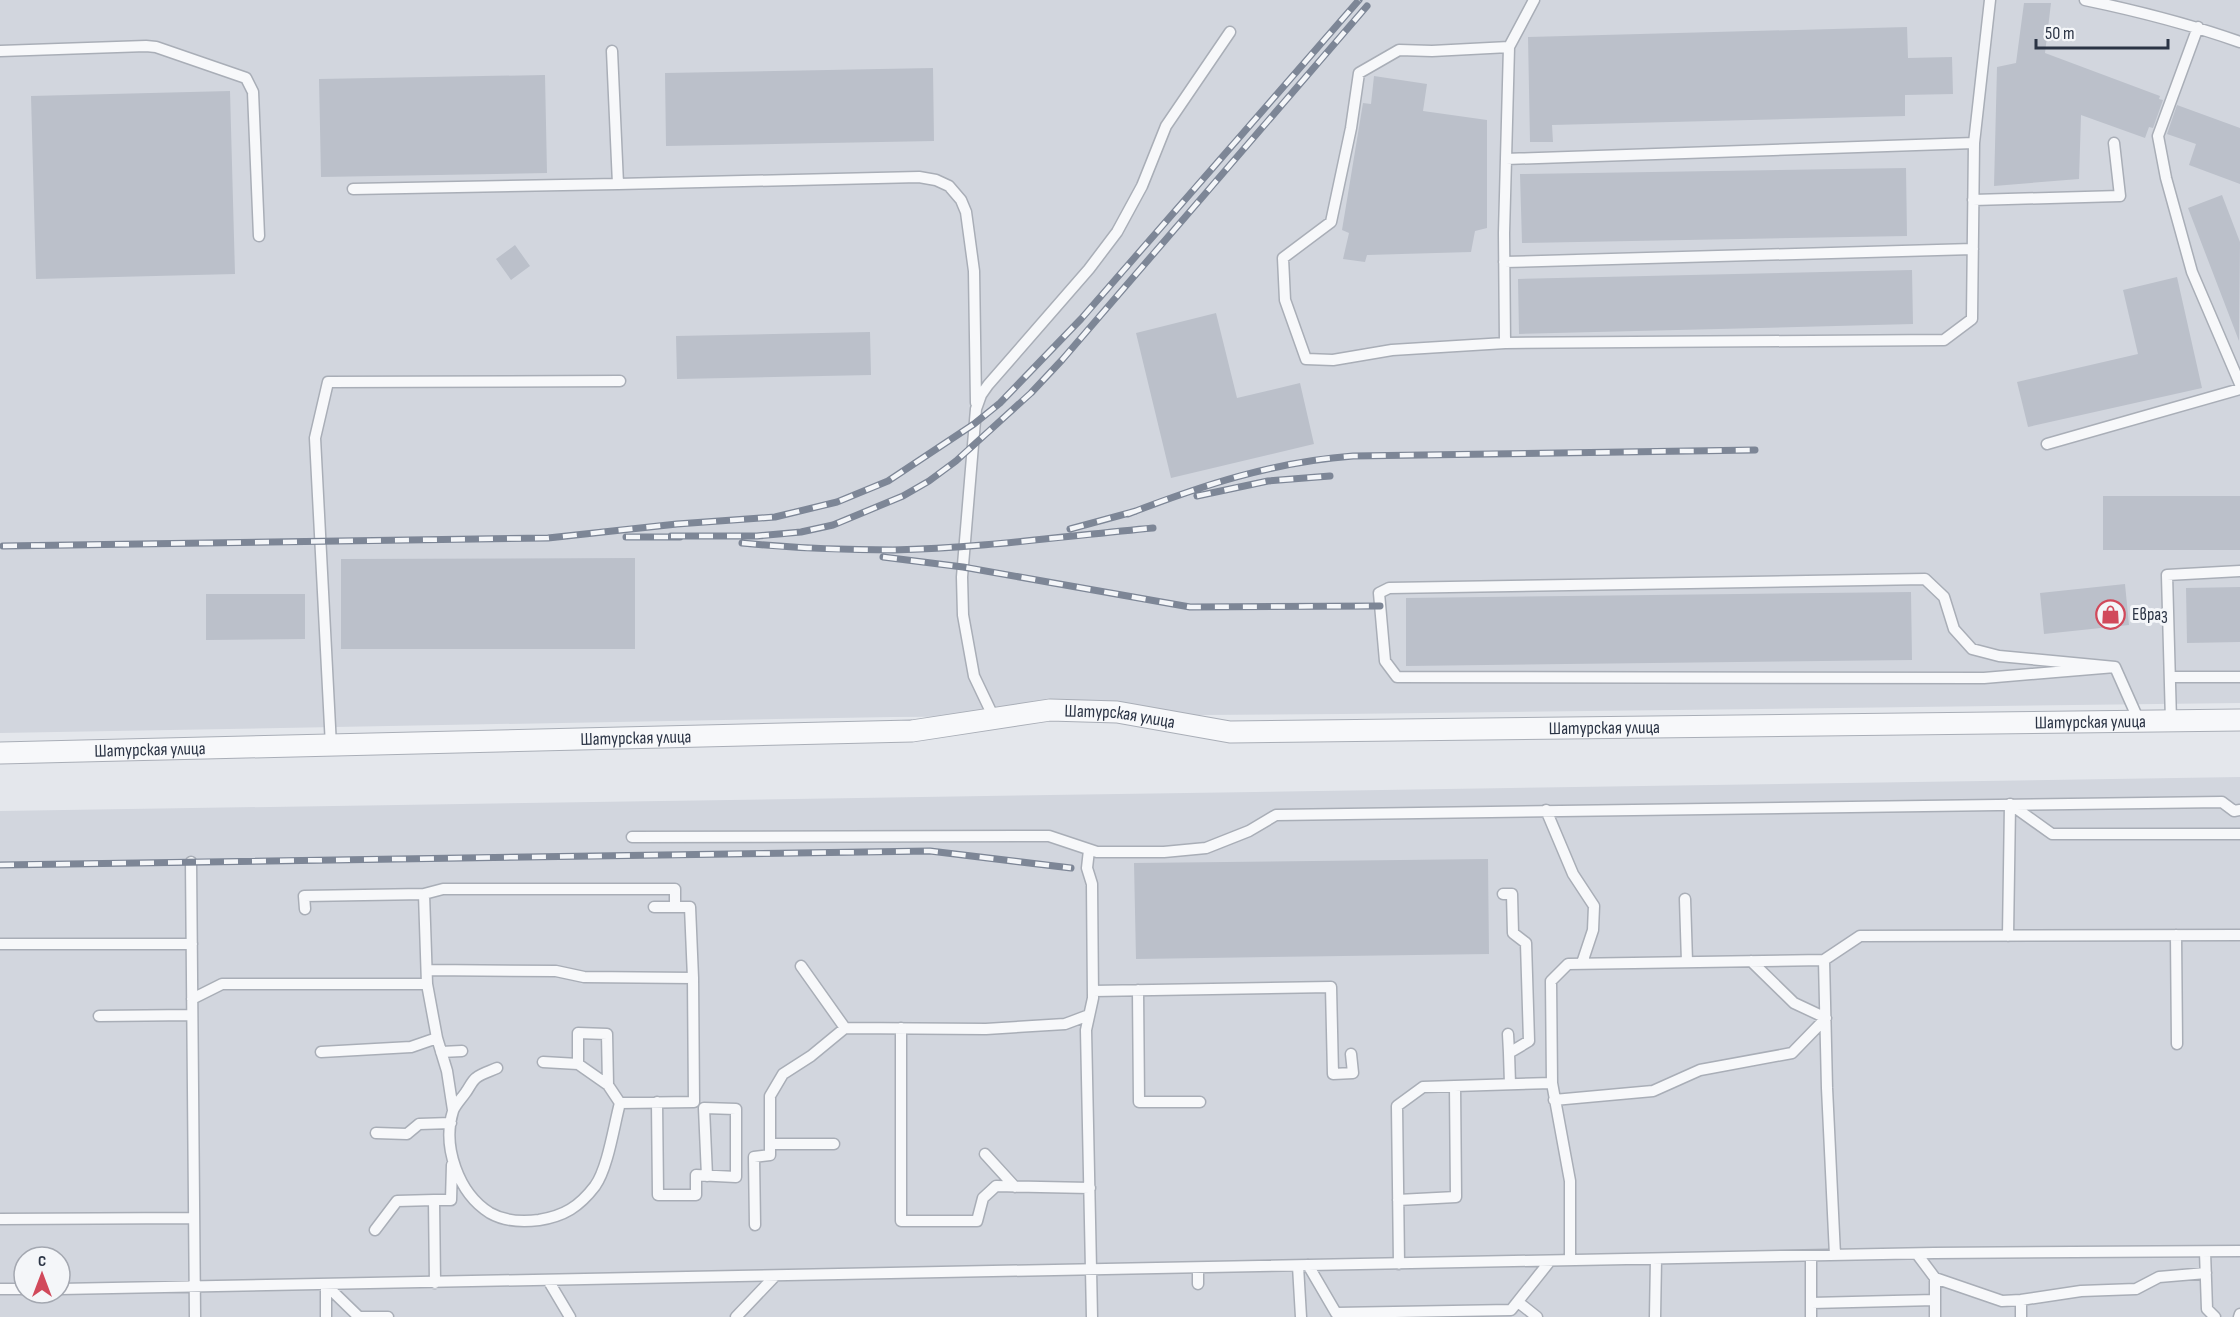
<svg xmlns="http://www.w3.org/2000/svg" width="2240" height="1317" font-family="'Sofia Sans Condensed',sans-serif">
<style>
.built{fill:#d2d6de;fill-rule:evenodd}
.building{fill:#bbc0ca}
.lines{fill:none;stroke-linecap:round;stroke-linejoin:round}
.lane-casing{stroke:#a9aeb7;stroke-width:13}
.street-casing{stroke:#a9aeb7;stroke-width:23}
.lane{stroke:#f7f8fa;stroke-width:10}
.street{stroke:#f7f8fa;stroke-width:21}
.rail-casing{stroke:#7d8696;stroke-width:7}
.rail{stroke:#f4f6f9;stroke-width:4.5;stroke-dasharray:14;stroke-linecap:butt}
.labels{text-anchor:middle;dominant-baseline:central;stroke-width:6;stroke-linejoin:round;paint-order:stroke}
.poi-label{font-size:18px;fill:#2b3445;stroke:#f4f6f9;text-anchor:start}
.street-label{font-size:18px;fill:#2b3445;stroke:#f4f6f9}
</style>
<rect width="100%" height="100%" fill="#e4e7ec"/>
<path class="built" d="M0 0H2240V703L1343 714 893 717 0 733Z
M2240 777V1317H0V811ZM24 1257H60V1293H24Z"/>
<path class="building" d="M2024 3H2051L2045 53 2160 96 2159 99 2163 100 2153 128 2149 127 2145 138 2081 115 2079 179 1994 186 1997 67 2016 63Z
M1907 27 1908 58 1952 57 1953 94 1905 95V116L1552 125 1553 142H1530L1528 37Z
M933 68 934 141 666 146 665 73Z
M545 75 547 173 321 177 319 79Z
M1374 76 1427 84 1423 111 1487 120V228L1475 231 1471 252 1367 255 1365 262 1343 259 1349 233 1342 230 1363 103 1371 104Z
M230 91 235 274 36 279 31 96Z
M2177 105 2240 128V184L2189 165 2196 144 2167 134Z
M1906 168 1907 236 1522 243 1520 174Z
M2222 195 2240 242 2239 341 2188 208Z
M515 245 530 266 511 280 496 259Z
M1912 270 1913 324 1519 334 1518 279Z
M2177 277 2202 388 2028 427 2017 382 2138 354 2123 290Z
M1216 313 1237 398 1300 383 1314 444 1171 478 1136 333Z
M870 332 871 375 677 379 676 336Z
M2103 496H2240V550H2103Z
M635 558V649H341V559Z
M2125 584 2129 625 2044 634 2040 593Z
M2240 587V642L2187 643 2186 588Z
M1911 592 1912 660 1406 666V598Z
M206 594H305V639L206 640Z
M1488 859 1489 954 1136 959 1134 863Z"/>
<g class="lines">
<defs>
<path id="lane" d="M1534 0 1509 47 1504 233 1505 343 1944 340 1972 319 1974 143 1990 0
M2085 0C2138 11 2189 24 2240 42
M2198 27 2158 136 2166 178 2192 272 2240 384
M0 51 146 46 156 47 246 78 253 92 259 236
M612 51 618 184 919 177 936 180 949 186 961 200 966 212 974 271 976 403
M1506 159 1974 143
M353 189 618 184
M1973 200 2120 196 2114 143
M1504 262 1973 249
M1505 343 1392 350 1333 360 1306 359 1285 300 1283 258 1331 222 1351 128 1359 73 1399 50 1432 51 1509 47
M2047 444 2240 389
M2115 667 1999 656 1972 649 1954 629 1944 597 1925 579 1389 588 1379 593 1385 661 1397 677 1984 678 2115 667 2139 721
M2170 677H2240
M994 718 974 676 963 615 962 577 976 409 981 395 988 385 1089 269 1117 232 1142 186 1166 126 1230 32
M2171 721 2167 575 2240 571
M331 746 315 438 328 382 620 381
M1546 810 1573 874 1594 906 1593 930 1582 963
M632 837 1049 836 1097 852H1164L1206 848 1249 831 1276 815 2222 802 2234 811 2240 810
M1089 850 1087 868 1092 884 1093 998 1086 1030 1092 1317
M191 862 195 1317
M424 894 443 889H675V907
M1503 894H1512L1513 933 1526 943 1529 1041 1509 1053 1510 1084
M1685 899 1687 962
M2176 935 2177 1044
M2008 936 2010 804 2052 834H2240
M0 944H192
M1824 960 1827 1088 1835 1255
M801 966 845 1028 986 1029 1065 1024 1089 1015
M427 970 556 971 584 977 693 978 690 907H654
M427 984 437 1038 447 1071 453 1110
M1138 990 1139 1102H1200
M1093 991 1331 987 1333 1074 1353 1073 1351 1054
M192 999 222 984H427L424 894 304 896 305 909
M99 1016 192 1015
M901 1028V1221H977L983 1198 996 1186 1090 1188
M1508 1034 1509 1053
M321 1052 411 1047 437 1038
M441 1052 462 1051
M543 1062 578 1064V1033L607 1034 608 1085 620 1103
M578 1064 608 1085
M497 1068C491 1071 482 1073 476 1078 472 1081 469 1088 466 1092 462 1098 455 1105 453 1111 442 1146 458 1193 490 1213 504 1221 523 1222 539 1220 564 1216 579 1207 595 1186 608 1168 614 1125 620 1103L694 1102 693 978
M1554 1100 1653 1091 1700 1070 1792 1053 1826 1018 1794 1003 1751 961
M657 1102 658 1195H696V1175L736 1177V1109L704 1108 707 1176
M376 1133 407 1134 419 1124 451 1123
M770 1144H834
M985 1154 1015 1187
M1398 1200 1456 1197 1455 1086
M0 1219 194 1218
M755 1225 754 1157 770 1155V1096L783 1074 811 1056 845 1028
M375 1230 397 1201 434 1200
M2205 1252 2207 1309 2215 1317
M1917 1254 1935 1278 2002 1301 2021 1300 2081 1291 2136 1289 2159 1277 2206 1273
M1811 1256V1317
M1570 1260V1181L1552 1083 1551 981 1568 964 1824 960 1860 936 2240 935
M1399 1264 1397 1106 1423 1087 1552 1083
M1308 1265 1336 1313 1511 1310 1550 1261
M1298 1266 1301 1317
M1198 1268V1284
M1935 1278V1317
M548 1280 570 1317
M435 1283 434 1200H451L452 1165
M326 1285 359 1317H388
M326 1285V1317
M0 1289H24
M60 1289 1934 1253 2240 1251
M2021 1300V1317
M1518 1302 1537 1317
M1811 1303 1935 1300
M736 1317 775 1276
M1655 1317 1656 1259
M2239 1317 2240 1314"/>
<g id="street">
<path id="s1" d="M0 753 912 731 1050 710 1117 712 1230 732 2240 720"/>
</g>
</defs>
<use href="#lane" class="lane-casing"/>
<use href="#street" class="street-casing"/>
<use href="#lane" class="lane"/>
<use href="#street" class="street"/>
<defs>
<path id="rail" d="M1197 496 1268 481 1330 476
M1128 514C1203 485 1273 462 1353 456L1755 450
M1070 529 1136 511
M671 536H757L801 532 833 525 903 496 929 481 956 461 1031 393 1062 360 1367 6
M626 537H680
M742 543C792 548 843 550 893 550 980 548 1066 536 1153 528
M3 546 548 538 677 524 775 517 837 502 888 481 974 424 1000 403 1081 319 1359 0
M883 557 963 567 1190 607 1380 606
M0 865 930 851 1071 868"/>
</defs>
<use href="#rail" class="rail-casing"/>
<use href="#rail" class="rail"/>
</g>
<defs>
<symbol id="shop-ring" viewBox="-11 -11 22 22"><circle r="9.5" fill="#f4f6f9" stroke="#d1495b" stroke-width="1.5"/><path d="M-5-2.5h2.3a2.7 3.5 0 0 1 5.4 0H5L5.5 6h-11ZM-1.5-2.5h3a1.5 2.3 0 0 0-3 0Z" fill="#d1495b"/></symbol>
</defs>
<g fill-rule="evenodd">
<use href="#shop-ring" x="2094" y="598" width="33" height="33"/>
</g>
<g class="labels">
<g class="poi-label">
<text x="2132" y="614">Евраз</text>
</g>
<g class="street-label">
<text stroke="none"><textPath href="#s1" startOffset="1122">Шатурская улица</textPath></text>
<text stroke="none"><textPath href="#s1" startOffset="2094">Шатурская улица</textPath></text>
<text stroke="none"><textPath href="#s1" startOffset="1608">Шатурская улица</textPath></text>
<text stroke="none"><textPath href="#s1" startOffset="636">Шатурская улица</textPath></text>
<text stroke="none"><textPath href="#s1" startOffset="150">Шатурская улица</textPath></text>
</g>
</g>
<g transform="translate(42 1275)"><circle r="28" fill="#f4f6f9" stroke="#a4a8b1" stroke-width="1.5"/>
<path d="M0-4.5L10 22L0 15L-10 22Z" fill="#d1495b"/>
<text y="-9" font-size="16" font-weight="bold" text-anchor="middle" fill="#2b3445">С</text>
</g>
<path d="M2036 39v9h132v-9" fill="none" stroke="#2b3445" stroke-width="3"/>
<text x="2045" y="39" font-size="18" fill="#2b3445" stroke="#f4f6f9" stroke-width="4.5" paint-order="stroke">50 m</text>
</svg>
